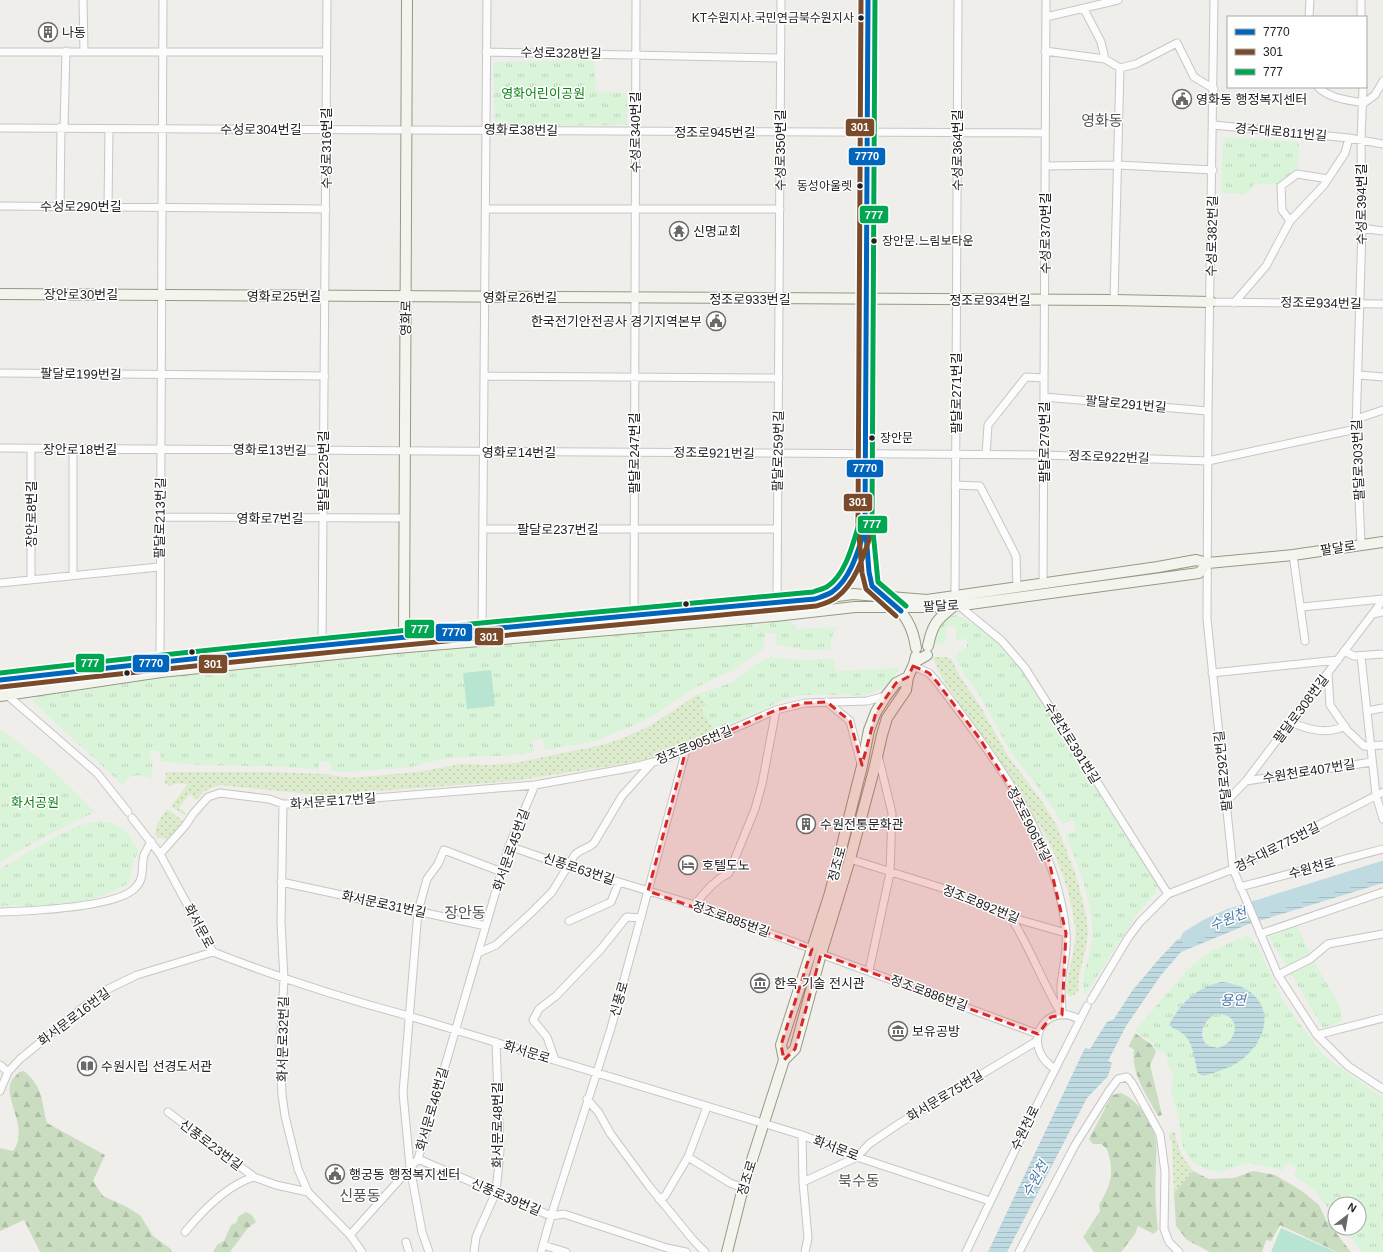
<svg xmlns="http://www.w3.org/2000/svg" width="1383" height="1252" font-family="Helvetica,'Noto Sans KR',sans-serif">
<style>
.grass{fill:url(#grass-dots)}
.forest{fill:url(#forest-firs)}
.park{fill:url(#park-tufts)}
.pitch{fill:#b7e5d2}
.water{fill:url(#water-rules);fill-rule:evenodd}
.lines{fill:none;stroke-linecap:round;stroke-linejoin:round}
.river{stroke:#bfdae1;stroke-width:16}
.street-casing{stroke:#c7c6c5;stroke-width:9}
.secondary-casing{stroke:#989982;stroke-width:12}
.street{stroke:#fdfcfc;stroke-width:7}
.secondary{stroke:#f3f4ed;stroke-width:10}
.bus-1-casing{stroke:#fff;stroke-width:8}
.bus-2-casing{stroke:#fff;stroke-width:8}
.bus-3-casing{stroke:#fff;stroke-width:8}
.bus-1{stroke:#0065bd;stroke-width:5}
.bus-2{stroke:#7a4b2a;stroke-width:5}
.bus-3{stroke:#00a651;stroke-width:5}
.marked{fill:#d62828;fill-opacity:0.2;stroke:#d62828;stroke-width:3;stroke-dasharray:8 5;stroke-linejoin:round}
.bus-dot{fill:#222;stroke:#fff;stroke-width:1.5}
.labels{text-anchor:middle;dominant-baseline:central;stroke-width:3;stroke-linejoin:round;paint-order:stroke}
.bus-label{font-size:12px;fill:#222;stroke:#fff;text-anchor:end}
.poi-label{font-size:13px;fill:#222;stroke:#fff;text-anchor:start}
.street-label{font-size:13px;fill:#222;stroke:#fff}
.park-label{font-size:13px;fill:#0f8018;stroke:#fff}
.water-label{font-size:14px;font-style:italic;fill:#4c7aa8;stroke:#fff}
.quarter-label{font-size:15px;fill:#555;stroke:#fff}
.line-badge{stroke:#fff;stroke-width:1.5}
.badge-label{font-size:11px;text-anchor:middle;font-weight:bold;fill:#fff}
</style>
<defs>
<pattern id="grass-dots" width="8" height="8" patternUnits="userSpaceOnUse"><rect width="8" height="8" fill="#dcebcb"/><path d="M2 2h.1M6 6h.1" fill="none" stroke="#bcc9ae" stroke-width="1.8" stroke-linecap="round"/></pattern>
<pattern id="forest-firs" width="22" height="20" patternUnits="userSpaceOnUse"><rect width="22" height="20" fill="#cbddc1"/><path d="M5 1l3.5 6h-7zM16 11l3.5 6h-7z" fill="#aebda6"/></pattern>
<pattern id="park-tufts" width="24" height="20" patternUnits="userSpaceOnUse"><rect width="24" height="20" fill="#daf4da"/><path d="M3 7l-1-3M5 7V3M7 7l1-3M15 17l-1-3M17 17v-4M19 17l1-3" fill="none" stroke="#bbd1bb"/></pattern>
<pattern id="water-rules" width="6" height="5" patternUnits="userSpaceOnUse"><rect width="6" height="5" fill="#bfdae1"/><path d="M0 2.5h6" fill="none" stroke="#a4bbc1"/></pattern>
</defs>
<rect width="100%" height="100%" fill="#efeeeb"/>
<path class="grass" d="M933 657H945L951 659 961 678 982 709 1006 753 1043 803 1057 826 1076 875 1086 914 1088 933 1085 952 1079 975 1078 992 1070 997 1066 992C1067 972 1078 944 1075 926 1071 894 1059 859 1043 831 1035 817 1025 804 1016 791 1002 772 992 751 979 731 963 709 941 681 933 657Z
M698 694 707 705 701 708 715 731 655 759 513 781 321 795 219 785 204 791 196 800 190 794 179 808 186 813 185 815 171 806 188 784 178 783 169 786 165 783 166 772H269L324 774 351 778 418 772 461 764 488 765 516 763 606 744 624 738 650 726Z
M167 809 183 821 168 838C143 842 161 818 167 809Z
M1172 1132H1175C1177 1148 1183 1159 1193 1171L1174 1193 1172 1143 1169 1134Z"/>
<path class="forest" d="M1135 1033 1152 1045 1156 1052 1150 1065 1162 1115 1158 1116C1147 1095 1131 1074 1134 1050L1129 1046Z
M24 1071C44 1088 41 1101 47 1123L105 1155 93 1181 103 1196 125 1206 140 1215 153 1236 171 1249 172 1252H40L24 1220 0 1231V1148L13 1151C30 1129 3 1098 11 1082 12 1079 17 1075 19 1072Z
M1120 1093C1136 1097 1154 1124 1156 1140 1157 1148 1156 1157 1156 1165 1155 1187 1155 1207 1158 1229L1154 1234 1138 1226 1135 1234 1121 1252H1094L1083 1237 1100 1211 1099 1205C1111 1185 1115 1172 1107 1149L1101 1144H1093L1089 1139 1112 1095Z
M1193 1171 1209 1179 1234 1178 1253 1171 1275 1175 1302 1191 1319 1205 1326 1220 1351 1252H1337L1280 1225 1271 1241 1266 1240 1262 1252H1210L1187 1240 1176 1226 1174 1193Z
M246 1212 252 1215 256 1222 247 1229 230 1252H213L217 1245 224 1241 231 1225 236 1223 239 1216Z"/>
<path class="park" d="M594 60 596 91 627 93V125L495 126 493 62Z
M1223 137 1299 142 1297 172 1279 184H1254L1248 194 1221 193Z
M956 615C990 631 1004 646 1026 675L1146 863 1158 885 1155 893 1138 913 1085 995C1078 976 1091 958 1092 938 1094 902 1078 866 1065 834L1076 831 1073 820 1062 824C1050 799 1030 778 1014 756 1001 738 993 718 982 699 972 684 963 675 956 658L959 652 967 647V639L956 640V626L947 627 945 642 934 645 935 633 947 617Z
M753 620 754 626 787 620 791 622 797 629 837 627 832 636 830 650H804L776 644V633H765L764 648 735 669 695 688 646 720 595 741 545 750 543 739 532 740 534 752 505 756H478L447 758 410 767 350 772 331 771V762L320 761 318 770C266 763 213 769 160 761L161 752 151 750 150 760 153 761 151 780C141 773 129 773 123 785L33 702 36 695 161 675 600 634H629Z
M771 657 799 660 835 659V671L900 668C894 680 877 694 864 695 839 697 813 691 788 698 781 700 775 704 768 707 751 714 735 721 719 731H715L701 708 707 705 698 694 733 682 754 665Z
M0 730C36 752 65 782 95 812L48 835 0 862Z
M100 821C123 825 128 829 138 851L132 867 129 883C97 901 74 905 37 906 25 906 12 904 0 906V869C30 853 66 825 100 821Z
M1296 924 1316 965 1341 1008 1342 1022 1323 1028 1269 937Z
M1248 935 1258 947 1283 1001 1325 1057 1383 1098V1252H1362L1342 1228H1359V1204H1335V1217L1316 1192 1294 1175 1297 1168 1288 1163 1283 1170 1250 1163 1219 1172 1209 1170 1196 1164 1188 1155 1182 1144 1179 1118 1171 1092 1173 1073 1167 1064 1168 1057 1163 1051H1157L1153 1043 1135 1031 1185 972 1209 952Z"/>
<path class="pitch" d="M491 670 495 706 467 709 463 673Z
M1281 1228 1336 1252H1271Z"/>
<path class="water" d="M1383 872V883L1249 924 1181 952 1161 975 1126 1026 1108 1061 1112 1063 1108 1076 1087 1098 1007 1252H988L1085 1048 1090 1049 1107 1022 1114 1019 1132 991 1159 959 1177 940 1200 929Z
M1221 982C1267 986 1279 1026 1245 1057 1234 1067 1217 1072 1203 1076L1198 1073C1194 1060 1194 1042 1182 1033 1178 1029 1173 1029 1169 1025 1181 1002 1196 988 1221 982ZM1215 1014C1243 1012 1239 1042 1218 1048L1206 1045C1198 1032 1203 1022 1215 1014Z"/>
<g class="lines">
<path class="river" d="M1189 938 1207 927 1229 917 1383 869"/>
<defs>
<path id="street" d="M83 0 84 51
M1214 0 1208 411 1207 619 1233 869 1278 975 1317 1035 1348 1066 1383 1089
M1361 0V17
M1084 9 1101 42 1105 59
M1046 17 1118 0
M1309 17 1310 0
M1045 51 1105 59 1120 68 1136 64 1177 43 1194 77 1214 89
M0 52H326
M486 52 780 58
M1318 87C1330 99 1348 100 1364 103L1375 95 1383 81
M1213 125 1349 138 1383 144
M0 128 1045 133
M64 128 66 51
M1045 166 1118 165 1213 170
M0 206 326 209
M60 206 61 127
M108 206 109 129
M486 209H780
M1290 221 1282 210 1281 186 1297 174 1328 179
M1362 228 1383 231
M1114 300 1120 68
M1211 302 1383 304
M1234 303 1266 266 1290 221 1324 185 1345 153 1349 138
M0 373 325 376
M1359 375 1383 377
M485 376 779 378
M1044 397 1208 411
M1356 419 1383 410
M0 448 1044 455 1208 461 1356 429
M73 449V575
M986 455 988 425 1026 377 1044 378
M955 485 980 486 1016 556 1017 588
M160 517 404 518
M483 529H777
M1361 544 1356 429 1362 228 1361 140 1363 87
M1293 555 1305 641
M31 580V449
M0 583 159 567
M1043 584 1046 0
M955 596 958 0
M777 602 781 0
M963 605V609L1002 641 1025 668 1168 894
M1302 607 1383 599
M1373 614 1383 612
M634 617 636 0
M482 634 487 0
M322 645 327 0
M1344 651 1354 656 1383 654
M1361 656 1376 795 1383 819
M160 661 163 0
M913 666 929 673 937 682C993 756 1057 837 1066 933 1068 952 1062 969 1061 987 1061 996 1062 1006 1062 1015
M1212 673 1338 660
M1328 673 1330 705 1347 730 1364 746 1383 745
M0 686 7 695 97 773 128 812
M827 702 850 721 861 764
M1367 711 1383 708
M1291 722C1308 730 1327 735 1345 726
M1246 781 1372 762
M1226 802 1246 781 1383 600
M283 804 281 922 284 979 280 1049 282 1095 285 1116 298 1169 308 1192
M132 818 160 854 213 952C277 977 342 998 409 1016L802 1135 857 1157 990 1201
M509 846 566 866 695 905 812 949
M160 854 185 826 193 814 208 797 220 793 269 799 283 804H301L535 785 629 768 662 760 776 710 805 703 867 701 886 696
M850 859 958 893 1017 919 1066 933
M281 882 486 926
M1240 887 1383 849
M695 905C704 892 715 880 729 873L755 809 762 784 776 710
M0 912C28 911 119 908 136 887 145 878 141 866 144 855 146 851 149 846 151 841
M1010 916C1030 947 1042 982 1061 1013
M569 921 611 902 619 882
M1260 934 1383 892
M478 953 496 945 532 912 552 892 574 856C579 849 588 849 594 843L622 796 652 763
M821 954 1038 1034
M869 971 890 873 892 813 878 755
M1278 975 1310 959 1328 944 1383 934
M1091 1000 1128 938 1140 922 1168 894 1233 869 1383 792
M1317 1035 1383 1018
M555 1060 547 1037 533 1020 539 1009 556 996 601 949 625 919 627 917 641 918
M0 1065 8 1072
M1055 1069C1018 1045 1046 999 1080 1020
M0 1091 8 1072 20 1059 102 992 137 975 213 952
M587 1099 599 1113 610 1133 649 1186 694 1241 705 1252
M168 1112 254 1177 276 1185 308 1192 350 1235 362 1252
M802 1135 803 1182 808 1238 805 1252
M688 1157 730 1183 743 1188
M418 1159 551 1216 564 1214 667 1248 686 1252
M803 1182 857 1157 869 1144 900 1123 1037 1041
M659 1199 665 1196 688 1157 707 1107
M185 1232C203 1210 227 1185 254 1177
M350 1235 418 1159 509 846 535 785
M406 1242 409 1252
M543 1245 566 1252
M429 1252 422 1232 410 1167 403 1093 418 911 427 879 438 864 444 850 502 872
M474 1252 476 1237 496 1192 500 1151 496 1042
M541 1252 551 1216 611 1028 686 750
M966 1252 1032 1115 1087 1006
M1019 1252 1075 1145 1109 1091 1118 1079 1127 1077 1132 1083 1160 1134 1165 1172 1164 1229 1169 1242 1179 1252"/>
<path id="secondary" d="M868 0 865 521C866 535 866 576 873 586 876 591 884 597 889 601 905 613 913 627 916 648
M0 294 1114 300 1211 302
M824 595C848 585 857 555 864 532
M404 637 407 0
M928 646C932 625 937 619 954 606
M915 662 927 655
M0 680 165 661 526 625 815 599 853 594 927 600 1158 567 1196 560 1208 563 1293 555 1383 542
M0 696 161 672 396 648 775 616 855 607H928L963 605 1199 573 1208 563
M784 1060 781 1045 830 893 862 766 869 730 876 712 886 696 896 683 908 677
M727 1252 743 1188 784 1060 795 1049 821 954 850 859 874 770 882 735 887 718 906 690 908 677 914 664 916 656"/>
</defs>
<use href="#street" class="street-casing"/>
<use href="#secondary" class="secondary-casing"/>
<use href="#street" class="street"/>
<use href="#secondary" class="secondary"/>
<defs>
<path id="bus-1" d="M868 0 865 521 869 572 872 586 901 611
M0 680C271 649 543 623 815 599 821 597 827 595 832 592 852 578 859 547 866 526"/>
<path id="bus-2" d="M861 0 858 522 862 573 866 589 896 616
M1 687C272 656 544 632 816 606 823 604 831 602 837 597 857 582 865 551 873 528"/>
<path id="bus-3" d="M875 0 872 521 878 582 906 606
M0 673C271 642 542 617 813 592 818 590 824 589 828 586 846 574 853 543 859 524"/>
</defs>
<use href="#bus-1" class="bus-1-casing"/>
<use href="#bus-2" class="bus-2-casing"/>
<use href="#bus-3" class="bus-3-casing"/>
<use href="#bus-1" class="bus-1"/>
<use href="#bus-2" class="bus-2"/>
<use href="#bus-3" class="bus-3"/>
</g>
<path class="marked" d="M913 666 929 673 937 682 980 739 1020 803 1048 857 1066 933 1062 1015 1051 1017 1038 1034 821 954 795 1049 784 1060 781 1045 812 949 648 891 686 750 776 710 805 703 827 702 850 721 862 765 876 712 896 683 908 677Z"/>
<defs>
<symbol id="building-ring" viewBox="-11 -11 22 22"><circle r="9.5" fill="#fff" stroke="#6a6968" stroke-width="1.5"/><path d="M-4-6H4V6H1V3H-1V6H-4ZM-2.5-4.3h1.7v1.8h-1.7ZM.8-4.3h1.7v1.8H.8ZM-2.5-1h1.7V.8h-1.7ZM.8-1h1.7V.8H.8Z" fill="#6a6968"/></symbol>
<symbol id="civic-ring" viewBox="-11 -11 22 22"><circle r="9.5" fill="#fff" stroke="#6a6968" stroke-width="1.5"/><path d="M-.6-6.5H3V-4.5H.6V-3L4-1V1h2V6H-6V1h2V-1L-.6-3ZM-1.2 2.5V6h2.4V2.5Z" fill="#6a6968"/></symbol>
<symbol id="temple-ring" viewBox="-11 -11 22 22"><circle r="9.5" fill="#fff" stroke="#6a6968" stroke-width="1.5"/><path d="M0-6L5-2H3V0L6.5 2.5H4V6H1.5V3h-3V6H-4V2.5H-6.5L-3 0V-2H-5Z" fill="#6a6968"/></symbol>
<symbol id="hotel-ring" viewBox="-11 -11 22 22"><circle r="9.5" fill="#fff" stroke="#6a6968" stroke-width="1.5"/><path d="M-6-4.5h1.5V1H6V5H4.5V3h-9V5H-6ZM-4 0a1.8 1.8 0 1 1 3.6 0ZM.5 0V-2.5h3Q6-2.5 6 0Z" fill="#6a6968"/></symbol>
<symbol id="museum-ring" viewBox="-11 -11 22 22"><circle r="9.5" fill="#fff" stroke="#6a6968" stroke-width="1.5"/><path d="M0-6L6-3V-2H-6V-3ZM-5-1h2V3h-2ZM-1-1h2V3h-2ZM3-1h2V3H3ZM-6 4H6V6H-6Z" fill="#6a6968"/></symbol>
<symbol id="library-ring" viewBox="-11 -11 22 22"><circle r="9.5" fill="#fff" stroke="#6a6968" stroke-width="1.5"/><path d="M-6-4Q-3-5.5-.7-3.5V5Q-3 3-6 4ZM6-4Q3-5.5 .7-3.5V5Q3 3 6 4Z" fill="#6a6968"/></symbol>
</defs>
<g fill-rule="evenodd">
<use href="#building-ring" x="37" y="21" width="22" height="22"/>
<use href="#civic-ring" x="1171" y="88" width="22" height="22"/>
<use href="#temple-ring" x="668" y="220" width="22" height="22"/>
<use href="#civic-ring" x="705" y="310" width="22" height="22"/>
<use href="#building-ring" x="795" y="813" width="22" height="22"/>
<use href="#hotel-ring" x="677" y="854" width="22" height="22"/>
<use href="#museum-ring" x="749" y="972" width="22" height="22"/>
<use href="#museum-ring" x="887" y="1020" width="22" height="22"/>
<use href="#library-ring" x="76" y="1055" width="22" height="22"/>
<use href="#civic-ring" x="324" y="1163" width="22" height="22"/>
</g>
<g class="bus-dot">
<circle cx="861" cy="18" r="3.5"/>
<circle cx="860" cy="186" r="3.5"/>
<circle cx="874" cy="241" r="3.5"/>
<circle cx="872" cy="438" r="3.5"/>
<circle cx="686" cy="604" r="3.5"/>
<circle cx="192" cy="652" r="3.5"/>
<circle cx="127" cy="673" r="3.5"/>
</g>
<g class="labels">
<g class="bus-label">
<text x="854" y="18">KT수원지사.국민연금북수원지사</text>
<text x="852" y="186">동성아울렛</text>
<text x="882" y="241" text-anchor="start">장안문.느림보타운</text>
<text x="880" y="438" text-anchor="start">장안문</text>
</g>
<g class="poi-label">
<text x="62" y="32">나동</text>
<text x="1196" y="99">영화동 행정복지센터</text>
<text x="693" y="231">신명교회</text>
<text x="702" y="321" text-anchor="end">한국전기안전공사 경기지역본부</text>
<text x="820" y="824">수원전통문화관</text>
<text x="702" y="865">호텔도노</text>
<text x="774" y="983">한옥 기술 전시관</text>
<text x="912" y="1031">보유공방</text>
<text x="101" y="1066">수원시립 선경도서관</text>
<text x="349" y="1174">행궁동 행정복지센터</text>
</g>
<g class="street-label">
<text transform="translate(561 53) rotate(1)">수성로328번길</text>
<text x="261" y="129">수성로304번길</text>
<text transform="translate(521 130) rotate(1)">영화로38번길</text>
<text transform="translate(635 132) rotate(-90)">수성로340번길</text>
<text x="715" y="132">정조로945번길</text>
<text transform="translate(1281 132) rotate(5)">경수대로811번길</text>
<text transform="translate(326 148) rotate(-90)">수성로316번길</text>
<text transform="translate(780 150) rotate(-90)">수성로350번길</text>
<text transform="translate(957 150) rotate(-90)">수성로364번길</text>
<text transform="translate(1361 204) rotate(-90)">수성로394번길</text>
<text x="81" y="206">수성로290번길</text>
<text transform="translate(1045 233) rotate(-90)">수성로370번길</text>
<text transform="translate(1212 236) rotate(-89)">수성로382번길</text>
<text x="81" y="294">장안로30번길</text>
<text x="284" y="296">영화로25번길</text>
<text x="520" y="297">영화로26번길</text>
<text x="750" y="299">정조로933번길</text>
<text x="990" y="300">정조로934번길</text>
<text transform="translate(1321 303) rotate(1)">정조로934번길</text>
<text transform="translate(406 318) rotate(-89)">영화로</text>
<text transform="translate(81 374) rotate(1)">팔달로199번길</text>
<text transform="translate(956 393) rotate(-90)">팔달로271번길</text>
<text transform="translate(1126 404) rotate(5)">팔달로291번길</text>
<text transform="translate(1044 442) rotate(-90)">팔달로279번길</text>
<text x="80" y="449">장안로18번길</text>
<text transform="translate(270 450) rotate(1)">영화로13번길</text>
<text transform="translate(778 451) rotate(-89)">팔달로259번길</text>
<text x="519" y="452">영화로14번길</text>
<text transform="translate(634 453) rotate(-90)">팔달로247번길</text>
<text transform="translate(714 453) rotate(1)">정조로921번길</text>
<text transform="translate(1109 457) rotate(2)">정조로922번길</text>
<text transform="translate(1358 460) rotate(-92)">팔달로303번길</text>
<text transform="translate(323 471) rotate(-90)">팔달로225번길</text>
<text transform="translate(31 514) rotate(-90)">장안로8번길</text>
<text transform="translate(160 518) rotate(-89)">팔달로213번길</text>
<text x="270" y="518">영화로7번길</text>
<text x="558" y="529">팔달로237번길</text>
<text transform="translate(1338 548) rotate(-9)">팔달로</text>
<text transform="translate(941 606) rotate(-3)">팔달로</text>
<text transform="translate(1301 709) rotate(-53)">팔달로308번길</text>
<text transform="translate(1072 743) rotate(58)">수원천로391번길</text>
<text transform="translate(694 745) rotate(-22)">정조로905번길</text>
<text transform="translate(1223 771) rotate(-96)">팔달로292번길</text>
<text transform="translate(1309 771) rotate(-9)">수원천로407번길</text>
<text transform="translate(333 801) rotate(-4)">화서문로17번길</text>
<text transform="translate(1029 824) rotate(63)">정조로906번길</text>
<text transform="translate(1277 847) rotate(-27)">경수대로775번길</text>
<text transform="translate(511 850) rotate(-71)">화서문로45번길</text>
<text transform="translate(837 864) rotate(-75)">정조로</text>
<text transform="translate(1312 868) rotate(-15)">수원천로</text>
<text transform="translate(579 869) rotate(18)">신풍로63번길</text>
<text transform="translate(384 904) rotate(12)">화서문로31번길</text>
<text transform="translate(981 904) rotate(22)">정조로892번길</text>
<text transform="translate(731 919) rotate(20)">정조로885번길</text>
<text transform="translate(199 926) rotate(62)">화서문로</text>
<text transform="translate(929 993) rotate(20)">정조로886번길</text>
<text transform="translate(619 999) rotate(-74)">신풍로</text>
<text transform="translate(74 1017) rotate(-37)">화서문로16번길</text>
<text transform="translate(283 1039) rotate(-89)">화서문로32번길</text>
<text transform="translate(527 1052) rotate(17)">화서문로</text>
<text transform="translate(945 1096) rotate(-31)">화서문로75번길</text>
<text transform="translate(432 1109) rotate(-74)">화서문로46번길</text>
<text transform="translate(497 1125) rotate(-90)">화서문로48번길</text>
<text transform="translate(1025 1128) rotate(-64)">수원천로</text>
<text transform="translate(211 1145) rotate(37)">신풍로23번길</text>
<text transform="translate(836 1148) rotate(21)">화서문로</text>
<text transform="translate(747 1178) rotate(-73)">정조로</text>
<text transform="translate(506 1197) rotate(23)">신풍로39번길</text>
</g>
<g class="park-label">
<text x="543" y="93">영화어린이공원</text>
<text x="35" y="802">화서공원</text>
</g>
<g class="water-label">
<text transform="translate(1228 919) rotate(-21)">수원천</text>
<text x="1233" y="1000">용연</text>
<text transform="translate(1035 1179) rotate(-62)">수원천</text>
</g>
<g class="quarter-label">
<text x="1102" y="120">영화동</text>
<text x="465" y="912">장안동</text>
<text x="859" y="1180">북수동</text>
<text x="360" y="1195">신풍동</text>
</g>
</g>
<g class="line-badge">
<rect x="845" y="118" width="30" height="19" rx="4" fill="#7a4b2a"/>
<rect x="848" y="147" width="38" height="19" rx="4" fill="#0065bd"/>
<rect x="859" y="205" width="30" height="19" rx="4" fill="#00a651"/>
<rect x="846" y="459" width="38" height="19" rx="4" fill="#0065bd"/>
<rect x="843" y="493" width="30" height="19" rx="4" fill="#7a4b2a"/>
<rect x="857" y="515" width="31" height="19" rx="4" fill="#00a651"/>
<rect x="404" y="619" width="31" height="20" rx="4" fill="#00a651"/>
<rect x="435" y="623" width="38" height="19" rx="4" fill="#0065bd"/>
<rect x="474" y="627" width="30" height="19" rx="4" fill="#7a4b2a"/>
<rect x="75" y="653" width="30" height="20" rx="4" fill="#00a651"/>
<rect x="132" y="654" width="38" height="19" rx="4" fill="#0065bd"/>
<rect x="198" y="654" width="30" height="20" rx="4" fill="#7a4b2a"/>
</g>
<g class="badge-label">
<text x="860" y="131">301</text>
<text x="867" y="160">7770</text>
<text x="874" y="219">777</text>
<text x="865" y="472">7770</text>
<text x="858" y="506">301</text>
<text x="872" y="528">777</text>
<text x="420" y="633">777</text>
<text x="454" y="636">7770</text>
<text x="489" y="641">301</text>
<text x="90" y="667">777</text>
<text x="151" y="667">7770</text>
<text x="213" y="668">301</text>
</g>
<rect x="1227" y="16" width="140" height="72" fill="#ffffff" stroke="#a7a7a7"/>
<rect x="1235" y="29" width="20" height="6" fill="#0065bd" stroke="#a7a7a7"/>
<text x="1263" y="36" font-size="12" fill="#222222">7770</text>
<rect x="1235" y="49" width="20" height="6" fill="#7a4b2a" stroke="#a7a7a7"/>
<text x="1263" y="56" font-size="12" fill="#222222">301</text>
<rect x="1235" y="69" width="20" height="6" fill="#00a651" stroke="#a7a7a7"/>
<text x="1263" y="76" font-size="12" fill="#222222">777</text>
<g transform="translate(1347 1216) rotate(31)"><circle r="19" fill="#ffffff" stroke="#a7a7a7"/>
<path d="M0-3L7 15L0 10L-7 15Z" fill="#6a6968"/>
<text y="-6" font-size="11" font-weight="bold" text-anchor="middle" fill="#222222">N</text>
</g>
</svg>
